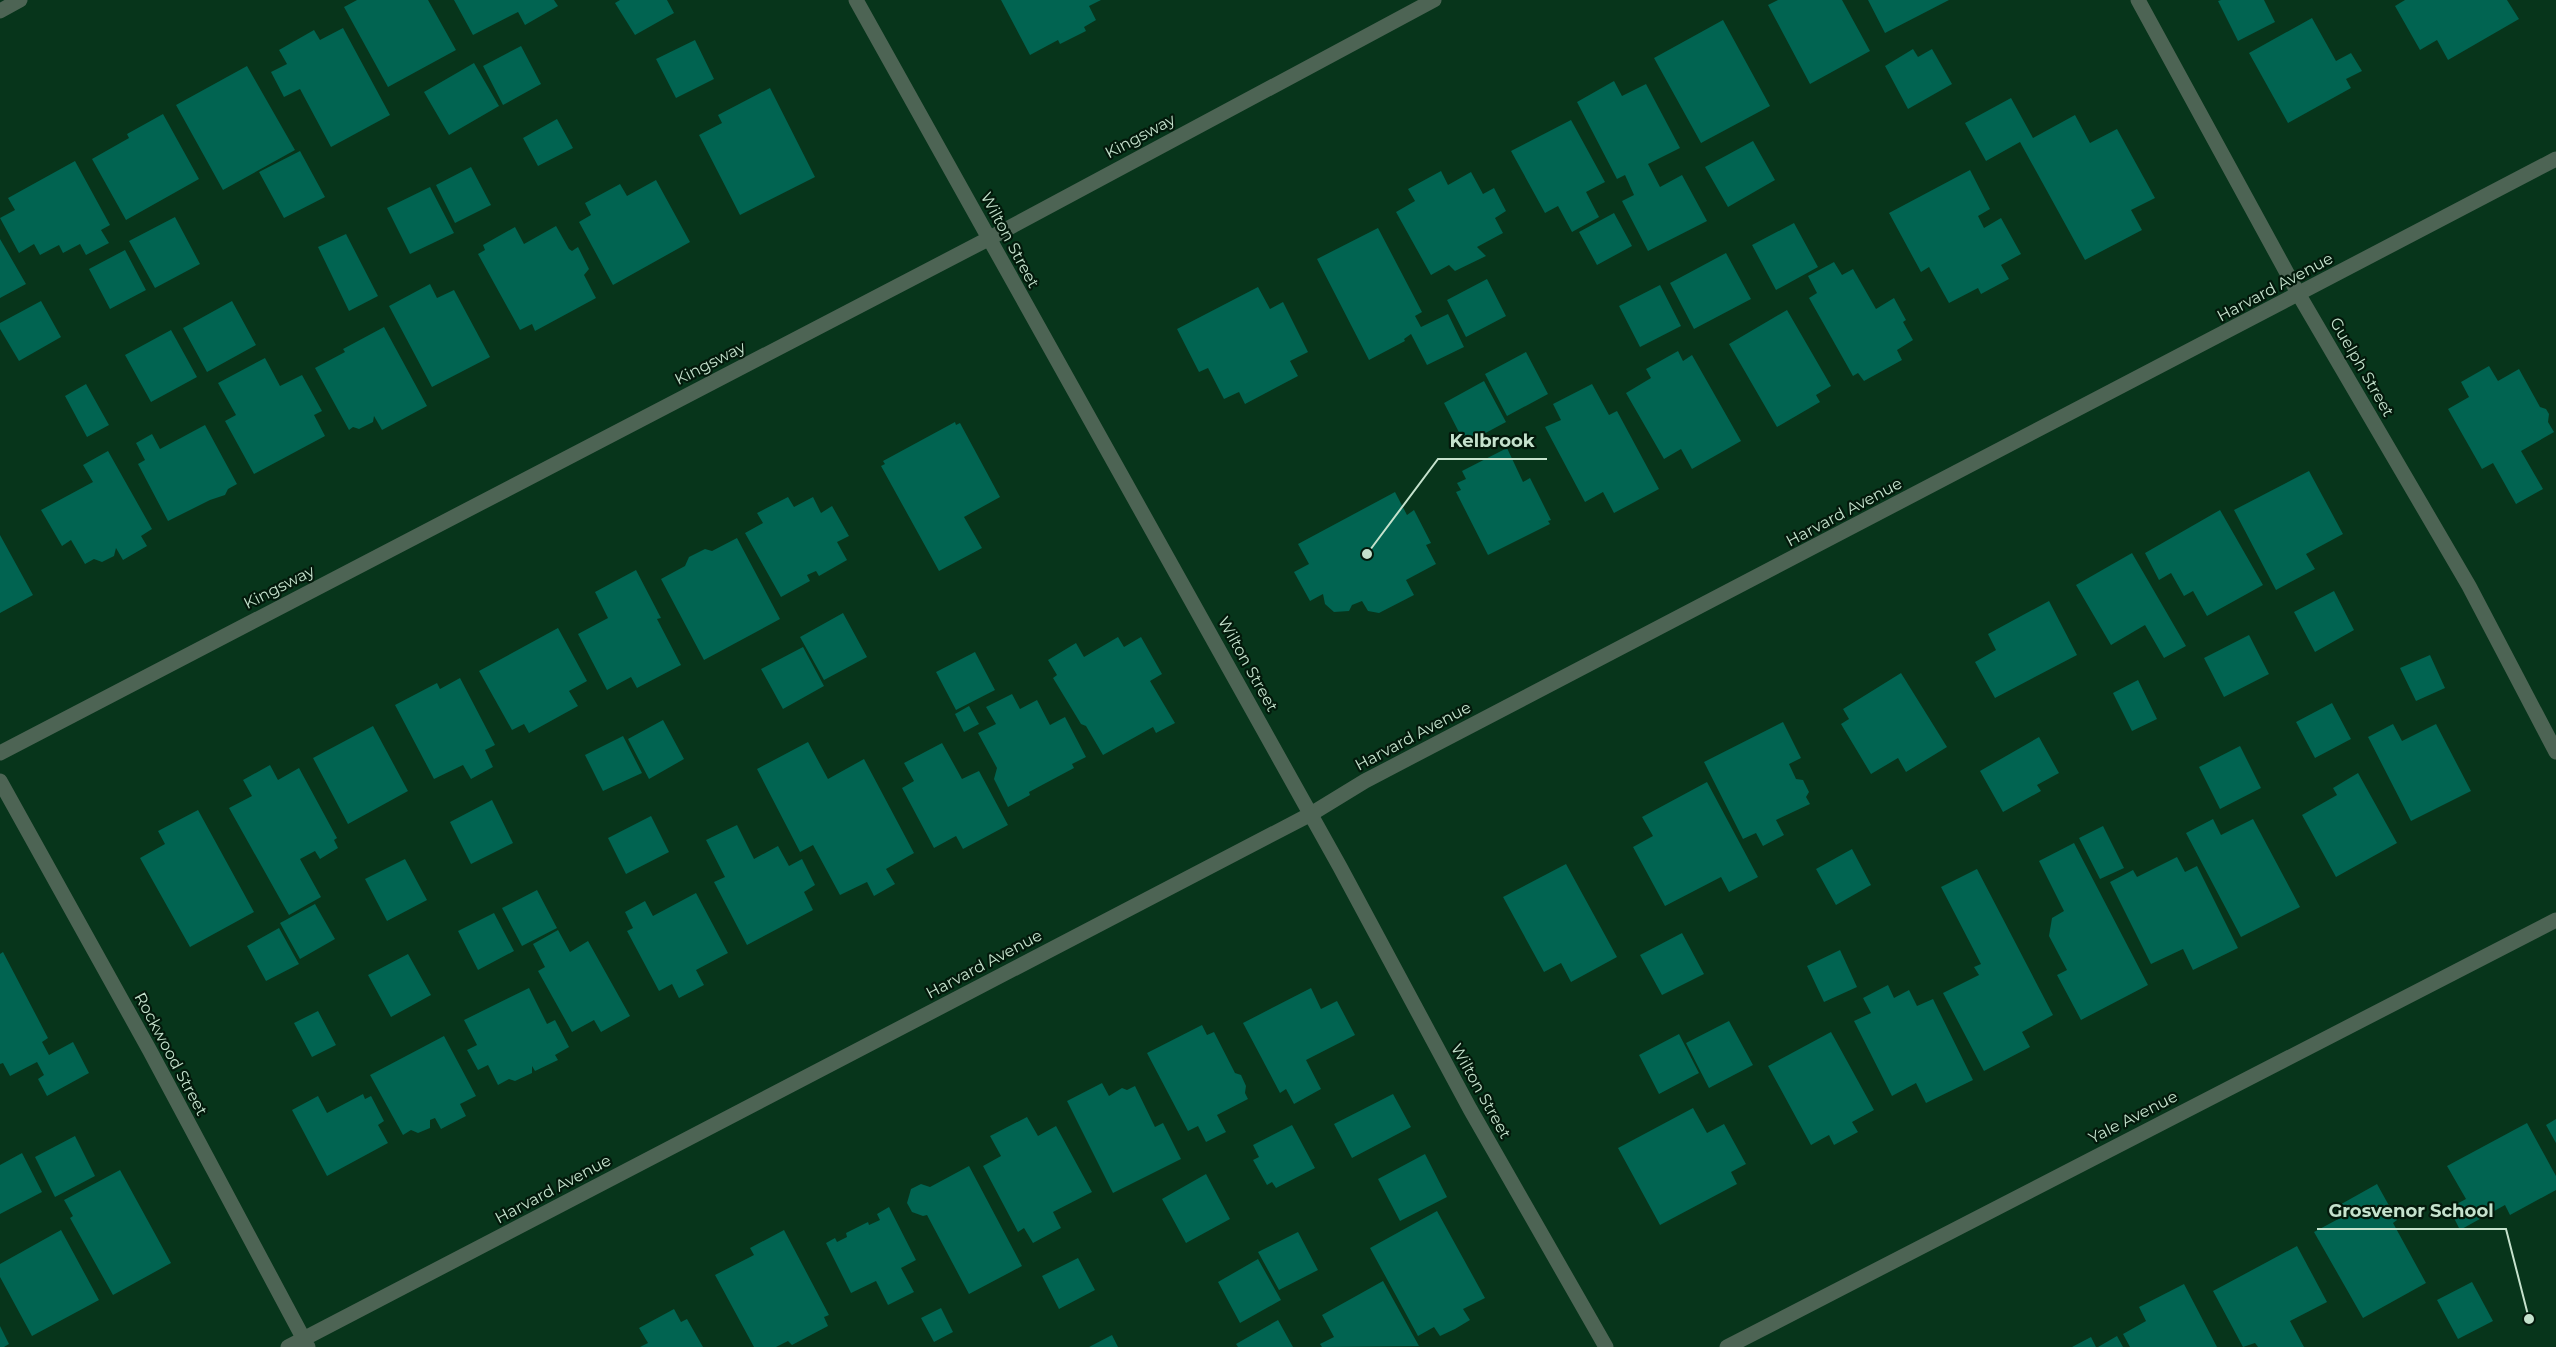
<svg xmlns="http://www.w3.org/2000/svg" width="2556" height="1347" font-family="Montserrat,sans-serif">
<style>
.building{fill:#016451}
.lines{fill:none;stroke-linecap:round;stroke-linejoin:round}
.minor{stroke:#4d6454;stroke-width:15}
.labels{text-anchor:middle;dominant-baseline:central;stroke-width:4.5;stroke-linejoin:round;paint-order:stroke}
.street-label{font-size:16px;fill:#c5e2cd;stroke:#03190b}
.leader{fill:none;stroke:#c5e2cd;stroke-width:2}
.callout-dot{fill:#c5e2cd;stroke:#03190b;stroke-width:2}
.callout-label{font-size:18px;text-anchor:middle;font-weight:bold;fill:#c5e2cd;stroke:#03190b;stroke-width:4.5;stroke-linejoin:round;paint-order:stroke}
</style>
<rect width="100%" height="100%" fill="#07351b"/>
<path class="building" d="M357 0H428L456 50 388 87 344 7Z
M454 0H554L558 6 525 25 518 12 473 35Z
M620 0H667L674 13 635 35 615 3Z
M1001 0H1101L1089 6 1096 20 1084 27 1086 31 1060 44 1058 40 1030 55Z
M1778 0H1842L1870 51 1810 84 1768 5Z
M1868 0H1949L1885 33Z
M2221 0H2264L2275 22 2238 41 2218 1Z
M2405 0H2507L2519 19 2448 60 2437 40 2420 50 2395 6Z
M2312 18 2336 61 2351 53 2362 71 2346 79 2351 88 2288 123 2249 53Z
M1723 20 1770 106 1701 143 1654 58Z
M343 28 390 115 331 147 300 89 284 97 271 72 287 64 279 50 314 30 320 40Z
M695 40 714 79 676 98 656 59Z
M521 46 541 84 503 105 483 66Z
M1913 49 1918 57 1932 49 1952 84 1908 109 1885 66Z
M474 63 499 106 449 135 424 92Z
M247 66 295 150 223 190 176 105Z
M1614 81 1622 96 1646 84 1680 148 1648 164 1660 187 1682 175 1707 221 1648 251 1622 201 1634 195 1625 175 1617 179 1577 102Z
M770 88 815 177 740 215 699 135 722 123 718 115Z
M2011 98 2033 138 2075 115 2090 143 2117 129 2155 198 2131 210 2142 230 2085 260 2020 142 1986 161 1965 123Z
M163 114 199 179 126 220 92 159 129 138 127 134Z
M557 119 573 148 538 166 523 138Z
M1571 120 1605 182 1586 192 1599 217 1572 232 1558 206 1545 213 1511 151Z
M1753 141 1775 180 1728 207 1705 167Z
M300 151 325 197 284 218 259 172Z
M75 161 110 225 101 230 109 243 86 255 80 244 63 253 59 245 40 255 34 244 19 253 0 218 15 210 8 198Z
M471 167 491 205 455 223 436 185Z
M1970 170 1990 209 1978 216 1984 228 2001 218 2021 254 2001 265 2009 279 1981 294 1978 288 1949 303 1929 267 1921 272 1889 213Z
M1441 171 1448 185 1471 172 1483 194 1494 188 1506 211 1495 218 1503 233 1477 247 1486 256 1455 271 1449 265 1431 275 1396 212 1415 201 1408 189Z
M656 180 690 242 613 285 579 222 591 215 585 203 620 184 627 196Z
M430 187 454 233 410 254 387 208Z
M1614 213 1632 246 1597 265 1579 232Z
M175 217 200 264 155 288 129 241Z
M1794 223 1818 267 1776 290 1752 245Z
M556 226 569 249 572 251 578 247 589 269 584 275 596 298 535 331 532 324 520 330 478 254 485 250 483 245 515 227 524 244Z
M1378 228 1422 312 1415 316 1421 327 1448 314 1464 347 1427 365 1411 334 1404 339 1405 341 1369 360 1317 259Z
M346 234 378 296 349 311 318 247Z
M0 239 26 284 0 298Z
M125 250 146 290 110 309 89 269Z
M1726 253 1751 299 1694 329 1670 283Z
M1834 262 1842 275 1853 269 1876 309 1894 298 1906 320 1903 322 1913 340 1897 350 1902 360 1864 381 1858 373 1853 376 1809 298 1817 293 1808 276Z
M1487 279 1506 316 1466 337 1447 300Z
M430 284 437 298 454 290 490 357 432 387 389 306Z
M1660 285 1681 326 1640 347 1619 306Z
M1258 287 1270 309 1283 302 1308 352 1290 361 1298 376 1245 404 1239 392 1224 399 1208 368 1199 372 1177 329Z
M41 301 61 337 19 361 0 329V323Z
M232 301 256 345 207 372 183 328Z
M1787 310 1831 386 1816 395 1820 402 1777 427 1729 344Z
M384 327 427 406 382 430 374 416 373 422 359 429 353 427 349 430 315 368 345 352 343 349Z
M171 330 197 377 151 402 125 355Z
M1678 351 1683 361 1692 355 1741 441 1692 469 1681 449 1664 459 1626 393 1651 378 1646 369Z
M1526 352 1548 394 1507 416 1485 374Z
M265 358 280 386 302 375 322 411 314 415 325 436 254 474 225 421 236 415 218 383Z
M2489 366 2498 381 2519 369 2540 407 2546 409 2549 414 2548 422 2554 432 2521 451 2543 489 2516 504 2493 463 2482 469 2448 409 2469 397 2461 382Z
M1484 381 1506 422 1465 444 1444 403Z
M86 384 109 425 87 437 65 396Z
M1592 384 1609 415 1617 411 1659 489 1614 513 1603 492 1585 502 1545 427 1561 420 1553 404Z
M955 422 956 425 960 423 1000 497 964 517 982 548 939 571 881 466 885 464 883 461Z
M205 425 237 484 228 489 225 495 210 500 168 521 138 464 145 460 136 443 152 434 160 449Z
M1507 448 1523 482 1530 478 1551 520 1548 521 1550 524 1488 555 1456 492 1461 490 1457 483 1466 479 1462 471Z
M108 451 152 529 141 536 147 546 123 560 116 548 114 556 102 562 94 559 85 564 71 540 62 546 41 510 93 482 83 465Z
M2309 471 2343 534 2306 554 2315 569 2276 590 2234 510Z
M1395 492 1407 515 1414 510 1431 543 1426 545 1436 564 1406 580 1414 595 1379 613 1368 611 1362 601 1352 605 1349 611 1334 612 1325 604 1323 594 1310 601 1294 572 1309 564 1298 544Z
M788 497 794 507 813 497 821 513 832 506 849 536 837 542 847 560 819 576 816 571 807 575 810 581 781 597 745 533 763 523 757 513Z
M2220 510 2263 585 2207 616 2193 591 2184 596 2171 573 2159 580 2145 553Z
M0 535 33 595 0 613Z
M737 538 780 619 704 660 661 579 685 566 689 557 705 549 712 551Z
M2132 553 2186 646 2164 658 2145 625 2111 645 2076 585Z
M636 570 661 618 657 619 681 665 637 688 631 677 607 690 578 634 608 618 595 592Z
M2334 591 2354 630 2315 652 2294 612Z
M2049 601 2077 655 1995 698 1975 662 1996 650 1988 634Z
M843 613 867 657 824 680 800 637Z
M558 628 587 681 569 691 578 706 529 733 524 724 512 730 479 671Z
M2249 635 2269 674 2224 697 2204 658Z
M1118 637 1124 647 1141 637 1162 674 1150 681 1175 723 1156 733 1153 727 1103 755 1086 726 1081 724 1053 678 1057 675 1048 660 1076 643 1084 657Z
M803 647 824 686 783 709 761 669Z
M975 652 995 690 956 710 936 672Z
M2430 655 2445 688 2416 701 2400 668Z
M1901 673 1947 747 1906 772 1898 758 1871 774 1841 724 1849 719 1843 709Z
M460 678 495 745 485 750 493 767 471 779 463 765 434 779 395 705 437 683 440 689Z
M2138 680 2157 719 2132 731 2113 693Z
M1012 694 1020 709 1037 700 1050 725 1065 717 1086 757 1072 764 1074 768 1029 792 1030 795 1008 807 994 779 997 768 978 733 996 724 986 707Z
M2332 703 2351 739 2315 758 2296 722Z
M969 706 979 724 964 732 955 714Z
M663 720 684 759 649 779 628 739Z
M1783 722 1801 758 1789 764 1796 779 1803 780 1809 792 1806 797 1810 804 1776 820 1784 835 1763 846 1756 833 1743 839 1704 762Z
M2393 724 2402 741 2436 724 2471 791 2411 821 2368 737Z
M373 726 408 791 348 824 313 758Z
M623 736 642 773 603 791 585 755Z
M2039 737 2059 773 2037 785 2041 791 2003 812 1980 771Z
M808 742 828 779 864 759 914 853 886 869 895 884 874 896 867 882 840 895 813 845 800 852 757 769Z
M942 743 962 779 979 771 1008 825 963 849 956 836 934 848 902 788 914 781 904 763Z
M2240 746 2261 788 2220 809 2199 767Z
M270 765 278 780 299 768 337 838 334 840 338 848 320 859 315 851 300 859 321 897 289 915 229 808 252 796 243 780Z
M2358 773 2397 843 2336 877 2302 815 2337 795 2333 788Z
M1707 782 1758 877 1729 892 1721 877 1665 906 1633 847 1653 836 1642 817Z
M492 800 513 843 471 864 450 822Z
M198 810 254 912 190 947 140 858 165 844 158 831Z
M651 816 669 852 626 874 608 838Z
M2213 819 2221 835 2253 819 2300 907 2241 937 2186 833Z
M737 825 754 859 778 846 789 866 802 859 815 885 804 892 813 910 747 945 714 882 725 877 706 840Z
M2103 826 2124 868 2100 879 2079 838Z
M2074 843 2148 985 2081 1020 2057 975 2067 970 2049 936 2052 918 2064 911 2039 861Z
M1852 849 1871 885 1836 905 1816 869Z
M2177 857 2185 872 2197 866 2238 948 2193 970 2183 949 2151 964 2110 882 2133 870 2137 877Z
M405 859 427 900 387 921 365 879Z
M1566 864 1617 957 1571 982 1561 963 1544 972 1503 897Z
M1977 869 2053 1015 2022 1032 2030 1047 1984 1071 1943 993 1979 975 1974 967 1981 964 1941 887Z
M537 890 557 928 522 946 502 908Z
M696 893 728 953 696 970 704 985 679 998 672 984 659 991 627 931 633 928 625 912 645 901 653 916Z
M315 904 335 939 300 959 280 923Z
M494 913 514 951 478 970 458 931Z
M279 928 299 964 266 981 247 946Z
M558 930 570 952 588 941 630 1016 601 1032 594 1020 572 1032 538 971 545 967 533 944Z
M1682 933 1704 974 1662 995 1640 955Z
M1840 950 1857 987 1824 1002 1807 966Z
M3 952 48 1038 42 1042 49 1055 73 1042 89 1073 47 1096 38 1079 44 1075 37 1062 10 1076 3 1063 0 1064V954Z
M408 954 431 995 391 1017 368 975Z
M1888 985 1894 998 1909 990 1917 1006 1933 999 1973 1080 1926 1103 1916 1083 1892 1096 1854 1021 1871 1013 1863 998Z
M529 988 547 1024 555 1020 569 1047 555 1055 558 1060 535 1071 532 1066V1073L515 1081 509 1079 498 1085 488 1065 478 1070 467 1050 477 1045 464 1020Z
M1311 988 1321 1009 1337 1001 1355 1035 1306 1060 1321 1089 1294 1104 1286 1089 1280 1093 1243 1023Z
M318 1011 336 1045 312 1057 294 1023Z
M1729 1021 1753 1065 1709 1088 1686 1043Z
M1202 1025 1207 1035 1214 1032 1235 1073 1241 1075 1246 1086 1245 1093 1248 1099 1217 1115 1226 1132 1206 1142 1198 1126 1188 1131 1147 1053Z
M1831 1032 1874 1110 1852 1122 1858 1132 1834 1145 1829 1135 1811 1145 1768 1066Z
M1679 1034 1699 1073 1659 1094 1639 1055Z
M444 1036 476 1096 460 1104 466 1116 441 1129 435 1118 430 1120V1128L418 1133 411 1130 403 1135 370 1075Z
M1102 1083 1109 1096 1122 1088 1127 1090 1135 1086 1155 1127 1163 1123 1181 1159 1113 1193 1067 1101Z
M363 1094 365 1099 371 1096 384 1121 378 1125 388 1143 327 1176 292 1110 318 1096 327 1113Z
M1393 1094 1411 1127 1352 1158 1334 1124Z
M1693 1108 1707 1133 1724 1124 1746 1164 1731 1172 1737 1184 1660 1225 1618 1148Z
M1027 1117 1038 1136 1056 1126 1092 1192 1053 1212 1061 1228 1033 1243 1024 1228 1018 1232 983 1166 1001 1156 990 1136Z
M2556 1119V1143L2546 1125Z
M2527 1123 2556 1176V1190L2510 1215 2505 1205 2460 1230 2449 1208 2466 1199 2447 1166Z
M1292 1125 1315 1168 1276 1188 1272 1182 1267 1185 1253 1160 1259 1157 1253 1145Z
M75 1136 95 1176 55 1197 35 1157Z
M22 1153 42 1192 0 1214V1165Z
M1425 1154 1447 1197 1400 1221 1378 1179Z
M969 1166 1022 1266 969 1294 927 1215 923 1216 912 1212 907 1203 911 1189 921 1184 930 1187Z
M120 1170 171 1263 113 1295 70 1218 73 1216 64 1200Z
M1206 1174 1230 1219 1186 1243 1162 1199Z
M2377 1184 2397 1220 2393 1223 2426 1283 2363 1318 2314 1232 2342 1217 2336 1207Z
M889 1207 916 1260 901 1268 914 1292 888 1305 876 1281 851 1293 826 1243 835 1238 837 1242 847 1237 846 1233 868 1222 869 1225 880 1220 877 1214Z
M1437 1211 1485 1298 1463 1309 1470 1320 1455 1329 1440 1336 1434 1327 1418 1336 1370 1248Z
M61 1230 99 1300 32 1336 0 1277V1264Z
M784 1230 829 1315 824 1317 828 1326 792 1345 788 1341 776 1347H754L715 1275 754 1255 750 1248Z
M1298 1232 1318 1270 1279 1290 1258 1252Z
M2297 1246 2327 1302 2290 1321 2304 1347H2258L2255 1343 2243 1347 2213 1291Z
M1078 1258 1095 1290 1059 1309 1042 1276Z
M1258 1259 1281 1300 1240 1323 1218 1282Z
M1383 1281 1419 1346 1322 1347 1320 1344 1334 1337 1322 1315Z
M2472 1282 2493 1321 2458 1339 2437 1300Z
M2184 1284 2217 1347H2130L2123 1334 2146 1321 2139 1307Z
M941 1308 953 1332 934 1342 921 1318Z
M674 1309 681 1322 687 1319 703 1347H640L648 1343 639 1328Z
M1278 1320 1293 1347H1238L1236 1344Z
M0 1326 9 1344 4 1347H0Z
M1112 1335 1118 1347H1089Z
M2117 1336 2123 1347H2098Z
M2091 1337 2096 1347H2072Z"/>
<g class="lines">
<path class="minor" d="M856 0 1340 867 1470 1109 1606 1347
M2138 0 2299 295 2469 586 2556 752
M0 11 20 0
M0 753 990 238 1434 0
M0 781 150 1051 308 1347
M288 1347 1311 814 1365 781 2556 159
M1727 1347 2556 920"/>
</g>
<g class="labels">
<g class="street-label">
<text transform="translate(1140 136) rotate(-28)">Kingsway</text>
<text transform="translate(1010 240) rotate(62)">Wilton Street</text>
<text transform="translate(2275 287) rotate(-28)">Harvard Avenue</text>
<text transform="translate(710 363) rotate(-27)">Kingsway</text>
<text transform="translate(2362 367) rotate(60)">Guelph Street</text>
<text transform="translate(1844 512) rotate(-28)">Harvard Avenue</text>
<text transform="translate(279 587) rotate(-27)">Kingsway</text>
<text transform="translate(1248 664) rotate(61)">Wilton Street</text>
<text transform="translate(1413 736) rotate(-28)">Harvard Avenue</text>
<text transform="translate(984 964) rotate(-28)">Harvard Avenue</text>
<text transform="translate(171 1054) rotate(62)">Rockwood Street</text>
<text transform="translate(1481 1091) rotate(61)">Wilton Street</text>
<text transform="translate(2133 1117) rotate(-27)">Yale Avenue</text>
<text transform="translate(553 1189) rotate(-28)">Harvard Avenue</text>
</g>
</g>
<path class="leader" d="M1367 554L1438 459H1547M2529 1319L2506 1229H2317"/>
<g class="callout-dot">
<circle cx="1367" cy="554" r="6"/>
<circle cx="2529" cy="1319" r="6"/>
</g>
<g class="callout-label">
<text x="1492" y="447">Kelbrook</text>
<text x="2411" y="1217">Grosvenor School</text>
</g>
</svg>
